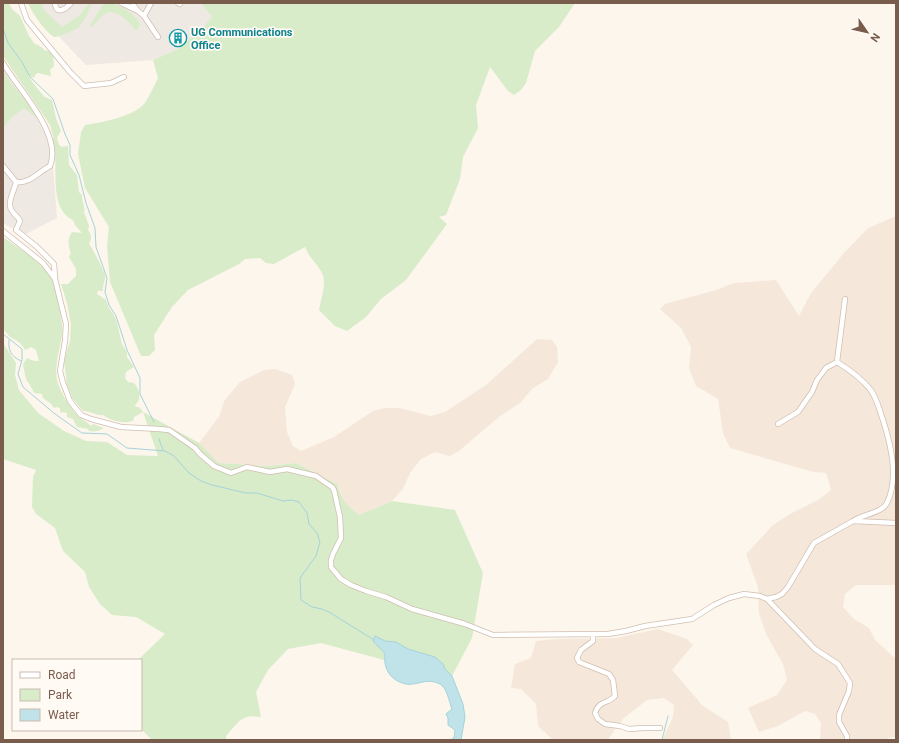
<svg xmlns="http://www.w3.org/2000/svg" width="899" height="743" font-family="Roboto,sans-serif">
<style>
.residential{fill:#f5e8da}
.industrial{fill:#efe9e4}
.green{fill:#d8ecc9}
.water{fill:#bfe3e8;stroke:#a5d3da}
.lines{fill:none;stroke-linecap:round;stroke-linejoin:round}
.stream{stroke:#a5d3da;stroke-width:1}
.minor-casing{stroke:#d1beb0;stroke-width:6}
.minor{stroke:#fff;stroke-width:4.5}
.labels{text-anchor:middle;dominant-baseline:central;stroke-width:3.5;stroke-linejoin:round;paint-order:stroke}
.culture-label{font-size:11px;font-weight:bold;fill:#0d838f;stroke:#fffaf3;text-anchor:start}
</style>
<rect width="100%" height="100%" fill="#fdf6ec"/>
<path class="residential" d="M896 216V585H856L845 594 843 607 854 619 869 628 875 640 896 659V737L888 738V740H820L821 723 815 714 805 711 778 726 759 732 748 708 777 695 787 680 783 664 766 634 759 613 758 587 746 554 773 525 790 514 818 500 831 490 829 482 826 473 813 472 730 448 723 433 718 399 696 386 689 368 691 347 681 328 660 309 665 304 716 290 734 283 776 280 799 316 811 293 844 253 868 228Z
M537 339 552 340 557 347 558 362 548 379 533 388 520 403 500 416 459 451 450 456 435 452 421 459 410 473 403 489 392 501 359 515 349 508 344 501 337 484 296 463 267 466 219 463 199 443 219 417 224 401 240 382 264 370 275 369 292 375 295 384 285 407 287 432 293 446 301 451 334 437 373 411 384 408H400L430 416 445 412 486 385Z
M658 629 687 639 693 645 672 670 703 706 728 722 731 740H664L663 738 673 717 674 705 664 698 647 700 624 718 614 730 608 740H553L538 726 536 704 521 689 511 688 515 664 531 658 536 641 556 639 616 638Z"/>
<path class="industrial" d="M37 3H201L213 17 203 28 178 49 153 60 86 65 42 19Z
M3 59 45 123 52 154 57 218 24 235 3 223Z"/>
<path class="green" d="M3 3H9L12 9 20 16 29 36 34 43 43 48 44 50 48 51 53 54 54 66 50 70 51 76 38 73 35 75 34 78 28 75C29 78 43 96 45 97 47 98 49 99 52 100L56 118 61 131 57 138 59 145 62 147 68 146 69 165 77 175 79 192 82 195C81 201 86 206 84 212L89 226 88 230C92 235 92 239 89 244 92 247 104 271 105 275 106 281 102 285 103 291H98L97 294 106 300 109 308 112 312 116 319 122 344 127 352V357L134 367 126 372 125 378 128 382 134 383C140 389 142 400 135 405L136 407H139L143 412 199 443 219 463 267 466 296 463 337 484C343 501 345 504 359 515L392 501 455 510 483 573 472 638 452 676 445 669 443 664 435 657 408 649 396 642 385 641 375 637 385 655 384 660 321 643 288 649 268 670 256 692 261 717C241 714 239 722 226 736V740H152L141 729V660H138L165 634 136 617 112 615 100 604 89 587 85 572 63 551 55 528 36 514 32 507 33 477 36 470 3 459V343L16 363 15 375 19 390 38 413 64 431 86 441 107 442 127 455 158 456 143 412 134 417 133 421C123 424 111 421 103 415 96 416 91 411 83 411L73 399 67 385 64 360 70 341 71 325 67 303 61 284H68L76 276V269L69 257 71 253C68 245 67 240 72 232L82 233 75 225 73 220C46 207 61 161 52 138L54 139 50 125 3 56Z
M28 3H41L45 11 62 27 80 15 89 3H92C89 10 84 22 78 28 75 30 58 37 55 37 47 35 31 11 28 3Z
M106 3C117 2 136 14 140 24L138 29 135 30C131 24 127 20 121 16 105 7 103 16 92 27L90 25 102 6Z
M201 3H575L559 27 535 51 526 83 521 90 514 95 508 91 490 67 476 105 478 128 463 157 460 179 446 215 439 217 447 224 406 280 381 299 366 317 347 331 335 326 319 310C321 299 327 283 322 273 316 262 310 259 305 247L274 264 266 263 260 258 245 259 239 264 188 290 172 307 154 335 155 350 149 356H141L110 282 107 246 109 227 85 188 78 154 81 132 85 125C100 123 135 116 145 103 150 95 154 86 158 78L153 60 178 49 202 28 212 17Z
M3 70 11 83 38 115 36 117 24 108 12 117 3 128Z
M3 237C20 249 37 259 50 276 54 281 59 303 60 311 61 319 63 327 62 335 60 350 54 365 57 380 60 392 70 408 79 417 83 420 87 422 91 426L93 424 104 428C99 431 95 432 89 431L88 429 77 427 73 419 67 417V413L60 412V408L56 407 54 408 51 404 43 398 42 394 34 393C32 388 30 385 27 381 25 377 24 369 23 364L27 358 34 361H39L36 350 31 347 25 350C21 342 17 341 10 337 8 335 5 331 3 329Z"/>
<path class="water" d="M375 636 385 641 396 642 408 649 435 657 443 664 445 669 452 676 463 704 465 717 461 740H450L454 738 455 730 448 725V718L446 714 452 709C449 701 447 688 440 684 427 677 417 686 406 684 391 681 383 669 385 654 382 649 377 646 373 641Z"/>
<g class="lines">
<path class="stream" d="M3 28 8 43 22 62 30 77 53 99 65 134 70 145V155L79 175 86 203 95 228 96 247 107 278 105 292 109 305 116 316 127 350 140 378V394L154 422
M3 334 22 349V360L18 374 23 387 55 414 82 433 107 434 127 448 165 451 174 456 189 473 201 481 212 485 246 493H257L283 501 292 500 299 502 307 513 309 524 317 533 320 542 316 556 300 578 301 600 312 607 322 609 329 612 374 640
M9 340C8 351 11 356 21 361
M159 439 163 450
M662 740 668 716"/>
<defs>
<path id="minor" d="M21 3 27 20 70 72 84 86 111 83 124 77
M55 3C56 16 66 9 71 3
M121 3 138 11 144 16 151 3
M132 3 138 11
M178 3 180 4
M144 16 158 37
M3 63C18 89 63 134 50 166 38 172 30 184 16 182L3 166
M16 182C15 190 6 203 12 211 14 215 18 216 20 221L16 230 36 246 54 264 55 278
M3 231 43 263 55 279 66 324 65 341 60 371 63 383 70 401 81 415 91 419 121 427 159 429 169 430 195 448 200 454 214 466 231 473 247 467 270 472 287 469 316 476 332 487 334 490 340 517 341 538 333 554 331 560V567L341 579 351 585 366 591 386 597 412 609 465 624 493 635 608 634 626 631 645 626 692 619 714 605 729 598 744 594 760 596 767 599 776 597 782 594 788 587 814 543 853 521 896 523
M837 362C850 370 860 377 870 389 877 398 879 409 883 420 891 445 899 478 887 503 882 513 863 514 853 521
M837 362 845 299
M778 424 798 412 812 392 817 380 826 368 837 362
M767 599 815 649 838 664 845 675 850 683 849 691 839 715V722L847 736V740
M593 635V641L581 650 577 658 579 662 609 674 613 680 615 696C608 704 599 700 595 713L598 719 605 724 620 726 629 729 643 728H660"/>
</defs>
<use href="#minor" class="minor-casing"/>
<use href="#minor" class="minor"/>
</g>
<defs>
<symbol id="building-ring" viewBox="-11 -11 22 22"><circle r="9.5" fill="#fffaf3" stroke="#0f9aa8" stroke-width="1.5"/><path d="M-4-6H4V6H1V3H-1V6H-4ZM-2.5-4.3h1.7v1.8h-1.7ZM.8-4.3h1.7v1.8H.8ZM-2.5-1h1.7V.8h-1.7ZM.8-1h1.7V.8H.8Z" fill="#0f9aa8"/></symbol>
</defs>
<g fill-rule="evenodd">
<use href="#building-ring" x="168" y="28" width="20" height="20"/>
</g>
<g class="labels">
<g class="culture-label">
<text x="191" y="32">UG Communications<tspan x="191" dy="13">Office</tspan></text>
</g>
</g>
<rect width="899" height="743" fill="none" stroke="#7a5c4d" stroke-width="8"/>
<rect x="12" y="659" width="130" height="72" fill="#fffaf3" stroke="#cabbb1"/>
<rect x="20" y="672" width="20" height="6" fill="#ffffff" stroke="#cabbb1"/>
<text x="48" y="679" font-size="12" fill="#7a5c4d">Road</text>
<rect x="20" y="689" width="20" height="12" fill="#d8ecc9" stroke="#cabbb1"/>
<text x="48" y="699" font-size="12" fill="#7a5c4d">Park</text>
<rect x="20" y="709" width="20" height="12" fill="#bfe3e8" stroke="#cabbb1"/>
<text x="48" y="719" font-size="12" fill="#7a5c4d">Water</text>
<g transform="translate(867 32) rotate(124)" stroke="#fffaf3" stroke-width="3" paint-order="stroke">
<path d="M0-3L7 15L0 10L-7 15Z" fill="#7a5c4d"/>
<text y="-6" font-size="11" font-weight="bold" text-anchor="middle" fill="#7a5c4d">N</text>
</g>
</svg>
